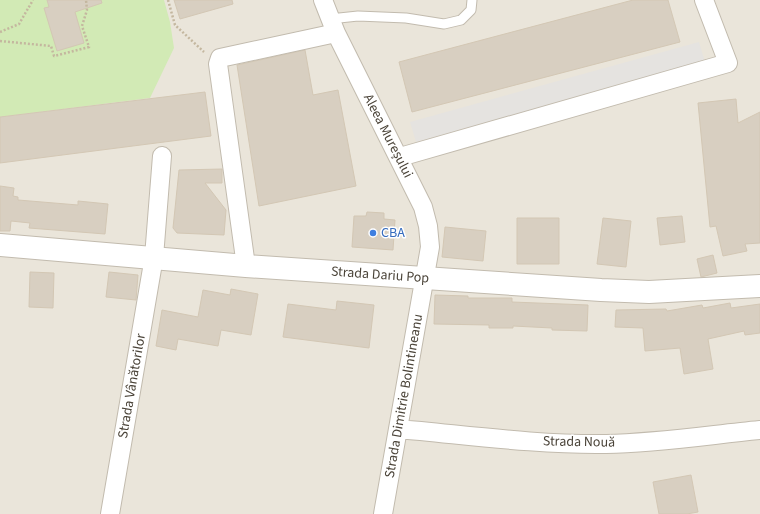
<svg xmlns="http://www.w3.org/2000/svg" width="760" height="514" font-family="'Source Sans 3',sans-serif">
<style>
.residential{fill:#eae5da}
.green{fill:#d2eab5}
.parking{fill:#e5e3e0}
.building{fill:#d8cfc1;stroke:#d3c7b4}
.lines{fill:none;stroke-linecap:round;stroke-linejoin:round}
.service-casing{stroke:#c2bbae;stroke-width:11}
.minor-casing{stroke:#c2bbae;stroke-width:20}
.tertiary-casing{stroke:#c2bbae;stroke-width:24}
.path{stroke:#c4b79f;stroke-width:2.5;stroke-dasharray:2 2;stroke-linecap:butt}
.service{stroke:#fff;stroke-width:9}
.minor{stroke:#fff;stroke-width:18}
.tertiary{stroke:#fff;stroke-width:22}
.shop-dot{fill:#3f7fe0;stroke:#fff;stroke-width:1.5}
.labels{text-anchor:middle;dominant-baseline:central;stroke-width:3;stroke-linejoin:round;paint-order:stroke}
.street-label{font-size:14px;fill:#4b4439;stroke:#fff}
.shop-label{font-size:14px;fill:#366cbe;stroke:#fff;text-anchor:start}
</style>
<rect width="100%" height="100%" fill="#f6f3ec"/>
<path class="residential" d="M0 0H760V514H0Z"/>
<path class="green" d="M0 0H164L170 22 174 48 150 98 0 117Z"/>
<path class="parking" d="M699 42 705 62 416 142 410 122Z"/>
<path class="building" d="M47 0H101L102 3 75 12 84 43 57 51 44 8 49 7Z
M174 0H232L233 4 180 19Z
M633 0H668L680 42 412 112 399 62Z
M305 50 313 95 338 90 356 186 259 206 237 65Z
M205 92 211 136 0 163V117Z
M736 99 738 123 760 112V243L745 244 747 251 723 256 716 226 710 227 698 103Z
M222 169V183H205L226 210 224 235 177 233 173 228 179 170Z
M0 186 14 188 13 196 18 197V200L78 205V201L108 204 105 234 29 228 30 223 11 221 10 231H0Z
M367 212 384 213V219L395 220 393 250 352 247 354 216H366Z
M682 216 685 242 660 245 657 218Z
M517 218H559V264H517Z
M603 218 631 221 626 267 597 264Z
M445 227 486 231 483 261 442 257Z
M713 255 717 273 701 277 697 259Z
M30 272 54 273 53 308 29 307Z
M109 272 138 275 136 300 106 297Z
M231 289 258 294 251 335 221 330 218 346 178 339 176 350 156 346 162 310 198 317 203 290 230 295Z
M435 295 468 296V298H512V302L588 305 587 331 552 330V328L513 326V328H489V325L434 324Z
M337 301 374 305 369 348 283 337 288 304 336 310Z
M730 303 731 308 760 304V333L745 335 744 331 708 339 713 369 684 374 680 348 645 351 643 328 615 327 616 310 666 309 667 311 702 305 703 308Z
M691 475 698 512 687 514H659L653 482Z"/>
<g class="lines">
<defs>
<path id="service" d="M330 19 358 16 406 18 444 24 461 20 471 10 472 0"/>
<path id="minor" d="M323 0 336 33 423 207 428 226 430 247 383 514
M400 157 728 63 704 0
M246 266 218 64 220 58 336 33
M398 429C467 435 537 445 606 444 658 443 709 435 760 430
M110 514 154 257 162 156"/>
<path id="tertiary" d="M0 245 246 266 601 290 649 292 760 286"/>
</defs>
<use href="#service" class="service-casing"/>
<use href="#minor" class="minor-casing"/>
<use href="#tertiary" class="tertiary-casing"/>
<path class="path" d="M168 0 175 25 204 52
M0 32 19 24 33 0
M0 41 51 46 54 56 89 47 82 26 87 10 86 0"/>
<use href="#service" class="service"/>
<use href="#minor" class="minor"/>
<use href="#tertiary" class="tertiary"/>
</g>
<circle class="shop-dot" cx="373" cy="233" r="4"/>
<g class="labels">
<g class="street-label">
<text transform="translate(388 136) rotate(63)">Aleea Mureșului</text>
<text transform="translate(380 275) rotate(4)">Strada Dariu Pop</text>
<text transform="translate(132 386) rotate(-80)">Strada Vânătorilor</text>
<text transform="translate(404 396) rotate(-80)">Strada Dimitrie Bolintineanu</text>
<text transform="translate(579 442) rotate(1)">Strada Nouă</text>
</g>
<g class="shop-label">
<text x="381" y="233">CBA</text>
</g>
</g>
</svg>
